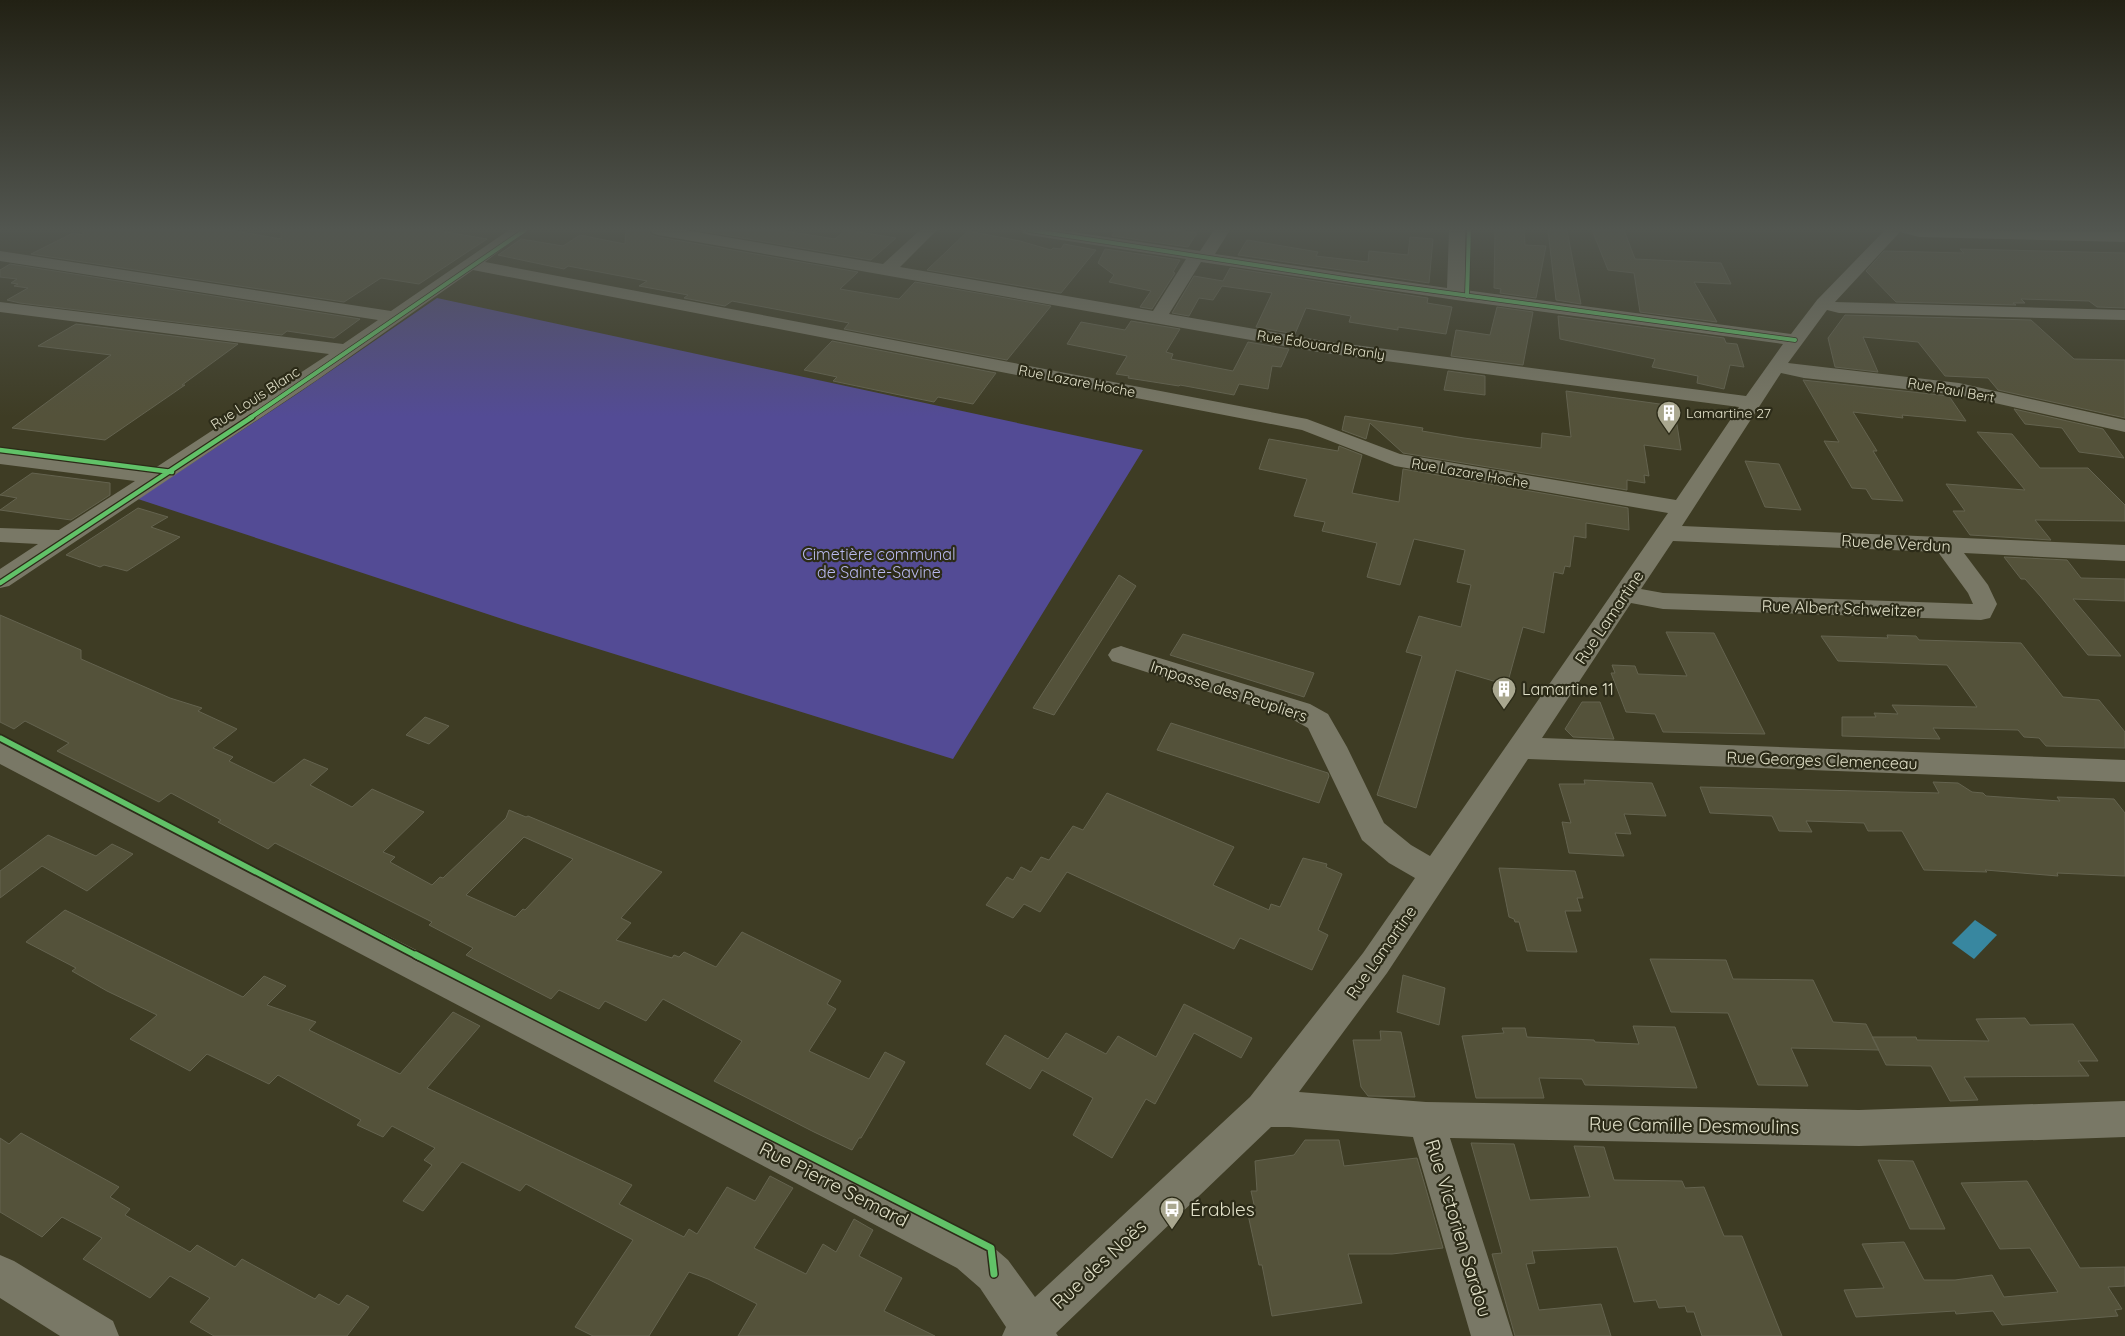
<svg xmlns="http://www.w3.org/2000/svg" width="2125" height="1336" font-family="Quicksand,sans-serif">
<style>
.green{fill:#534b95}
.water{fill:#3887a0}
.building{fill:#54523a;stroke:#64634f;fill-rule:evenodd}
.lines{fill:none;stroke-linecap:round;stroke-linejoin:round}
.minor{fill:#797866;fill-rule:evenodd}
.cycleway-far3-casing{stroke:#2c2b18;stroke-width:5.5}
.cycleway-far2-casing{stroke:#2c2b18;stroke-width:7}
.cycleway-far1-casing{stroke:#2c2b18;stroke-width:9}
.cycleway-casing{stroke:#2c2b18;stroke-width:10}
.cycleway-far3{stroke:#61c268;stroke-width:4}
.cycleway-far2{stroke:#61c268;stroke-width:4.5}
.cycleway-far1{stroke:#61c268;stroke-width:5.5}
.cycleway{stroke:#61c268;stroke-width:7}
.labels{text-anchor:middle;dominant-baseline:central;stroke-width:4.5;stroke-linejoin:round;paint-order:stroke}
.far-street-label{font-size:14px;fill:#e2e1c9;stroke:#2c2b18}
.far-poi-label{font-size:14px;fill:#e2e1c9;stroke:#2c2b18;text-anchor:start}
.street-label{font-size:16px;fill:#e2e1c9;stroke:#2c2b18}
.park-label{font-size:16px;fill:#b9b9ee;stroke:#2c2b18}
.poi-label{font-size:16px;fill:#e2e1c9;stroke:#2c2b18;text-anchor:start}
.near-street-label{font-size:19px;fill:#e2e1c9;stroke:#2c2b18}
.near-poi-label{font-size:19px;fill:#e2e1c9;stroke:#2c2b18;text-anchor:start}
</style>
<rect width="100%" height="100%" fill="#3e3c24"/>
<path class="green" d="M437 298 1143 450 953 759 521 625 138 499 300 392Z"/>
<path class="water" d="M1975 920 1997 935 1974 959 1952 943Z"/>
<path class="building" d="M83 230H230L281 239V230H435L487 239 419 284 381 278 344 302 31 254 73 233 83 235Z
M626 230H648L651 235 658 237 858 272 840 289 899 299 915 282 1051 306 1007 360 844 329 849 323 732 301 725 306 684 298 688 295 639 286 647 281 568 266 564 269 498 255 521 239 563 246 580 235 625 244Z
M695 230H779L835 239 846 230 896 238 871 260Z
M1115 230H1174L1197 233 1188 247 1112 236Z
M1495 230H1524L1525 245 1546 246 1536 298 1500 293 1501 289 1494 288Z
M1548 230H1567L1581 304 1556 300Z
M1592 230H1624L1635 259 1721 263 1731 284 1694 282 1717 322 1640 312 1634 273 1608 270Z
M968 231 1020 241 1051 250 1053 248 1061 249 1064 244 1096 250 1061 293 927 270Z
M1410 237 1433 239 1429 283 1238 255 1247 240 1318 252 1316 256 1368 262 1369 251 1408 255Z
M1105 249 1180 260 1173 272 1175 273 1152 309 1140 307 1151 291 1109 282 1114 275 1098 263Z
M1960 249 2125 253V308L2097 307 2089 301 2021 299 2025 303H2013L2016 305 1896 302 1866 271 1884 251 1964 253Z
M10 264 360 319 334 338 287 331 282 335 20 303 7 300 28 288 14 286 18 284 11 283 17 279 0 277V270Z
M1230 268 1428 298 1427 303 1452 307 1446 334 1398 327V330L1349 322 1351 316 1306 308 1295 334 1256 327 1272 293 1222 286 1213 300 1199 298 1189 316 1172 313 1194 276 1223 281Z
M1497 307 1533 312 1523 365 1451 356 1456 330 1490 335Z
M1845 315 2031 320 2074 359 2125 360V418L1998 390 1988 378 1945 376 1918 342 1863 337 1878 372 1835 367 1828 338Z
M1558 316 1724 338 1726 343 1737 344 1744 367 1730 365 1724 389 1697 383 1698 376 1652 367 1655 359 1560 339Z
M1131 321 1180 329 1166 352 1173 354 1171 359 1233 371 1248 342 1289 349 1281 367 1272 366 1268 389 1239 384 1234 395 1180 385 1179 386 1128 378 1129 376 1116 374 1127 356 1067 344 1081 322 1125 330Z
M76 324 238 344 182 385H185L105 440 12 428 111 355 38 346Z
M832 341 996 373 973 404 938 397 934 402 914 398 833 381 837 377 804 370Z
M1448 371 1485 376V395L1444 390Z
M1803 380 1949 396 1966 421 1902 415 1903 418 1853 412 1877 451H1873L1903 501 1872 499 1866 489 1852 488 1824 441 1839 442Z
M1566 391 1674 406 1681 450 1644 445 1649 476 1644 475 1645 483 1627 480V490L1403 453 1370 423 1366 439 1342 430 1345 416 1423 428 1422 431 1464 438 1541 448 1542 433 1571 437Z
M2014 409 2103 429 2124 458 2079 452 2062 428 2025 424Z
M1977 432 2012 434 2040 468H2088L2125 505V521L2035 520 2051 540 1970 535 1953 511H1965L1946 484 2025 490Z
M1269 439 1338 451 1339 446 1362 455 1352 493 1399 502 1403 469 1628 508 1629 530 1586 523V538L1574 536 1570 567 1565 566 1563 574 1554 572 1544 633 1523 627 1507 685 1456 670 1416 808 1377 795 1422 656 1406 652 1419 616 1461 627 1471 585 1457 582 1465 550 1414 539 1400 585 1367 577 1377 543 1322 531 1325 522 1294 516 1307 479 1259 469Z
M1745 461 1779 464 1801 510 1765 507Z
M32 473 110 483V495L71 520 0 510 17 498 0 495Z
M138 508 168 517 151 527 180 537 127 571 104 565 100 567 66 555Z
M2004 557 2067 560 2081 578 2125 579V601L2073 599 2121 656 2088 655 2041 597 2025 579H2021Z
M1119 575 1136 586 1054 715 1033 708Z
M0 615 81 650V659L170 698 202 708 198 711 237 729 213 748 233 757 229 761 274 783 304 759 328 769 310 785 352 807 372 789 424 812 383 852 395 857 390 862 432 885 440 877 443 878 463 859 506 818 509 810 526 817 528 816 662 872 621 918 631 923 616 940 672 958 674 955 679 957 684 952 716 967 742 932 841 981 827 1004 836 1009 809 1051 869 1079 885 1052 905 1062 861 1138H859L852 1150 814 1132 714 1081 742 1041 663 999 646 1021 605 1001 599 1009 559 990 551 999 466 955 473 948 429 925 432 922 275 843 268 849 218 822 221 820 171 793 159 802 57 751 69 743 25 721 14 729 0 722ZM524 837 573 859 525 910 523 909 515 917 466 895Z
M1666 632 1714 633 1765 734 1663 732 1655 714 1626 712 1611 673H1615L1612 665 1635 666 1638 674 1687 676Z
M1183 634 1314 673 1304 697 1170 655Z
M1887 635 1916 636 1919 640 2021 643 2063 697 2099 700 2125 732V748L2046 746 2039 738 2024 737 2018 730 1933 728 1940 739 1842 736V717H1876L1874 713 1898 714 1892 705 1977 707 1947 665 1838 661 1821 636 1888 638Z
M1582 702H1600L1614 739 1573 737 1565 729Z
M425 717 449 726 429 744 406 735Z
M1171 723 1328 773 1329 776 1319 803 1157 750Z
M1584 780 1652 783 1666 816 1624 814 1631 834 1615 833 1624 856 1569 853 1562 822 1571 823 1559 784H1585Z
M1933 782 1958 783 1972 792 1983 793 1986 796 2060 801 2057 797 2114 799 2125 813V876L2057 873 2058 876 1985 870 1987 872 1924 870 1902 831H1868L1864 823 1806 821 1812 832 1779 831 1772 816 1710 813 1700 787 1939 793Z
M1107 793 1234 847 1213 885 1269 910 1271 904 1280 907 1303 858 1327 864 1326 867 1342 874 1318 930 1328 935 1312 970 1240 938 1234 949 1067 872 1040 912 1024 904 1013 918 986 905 1007 877 1013 880 1021 867 1031 872 1041 857 1049 860 1073 826 1083 830Z
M48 835 96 856 112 844 133 854 87 891 42 866 0 898V871Z
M1499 868 1575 871 1583 898H1577L1581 911H1565L1577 952 1527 951 1519 922H1515L1514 919 1509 917Z
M65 910 243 997 264 976 286 986 267 1005 316 1022 309 1030 400 1074 453 1012 480 1026 427 1088 632 1185 619 1204 684 1237 689 1229 697 1234 727 1187 755 1201 770 1176 793 1188 754 1248 806 1274 823 1244 836 1252 854 1219 873 1230 859 1256 902 1278 884 1311 935 1336H738L757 1304 708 1279 689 1272 649 1336H593L575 1327 633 1240 526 1184 520 1191 462 1162 423 1211 403 1201 432 1165 424 1160 435 1148 392 1126 383 1137 357 1125 361 1120 278 1075 269 1084 207 1054 190 1071 130 1039 157 1015 107 991 72 971 76 968 26 942Z
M1650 959 1726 960 1733 979 1813 980 1833 1022 1866 1024 1879 1050 1791 1048 1808 1086 1758 1085 1728 1013 1671 1012Z
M1403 975 1445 988 1439 1025 1397 1012Z
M1184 1004 1252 1038 1241 1058 1194 1033 1155 1104 1146 1099 1112 1158 1073 1135 1093 1098 1042 1070 1030 1089 986 1064 1005 1035 1048 1059 1066 1033 1106 1054 1118 1036 1156 1057Z
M2025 1018 2030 1025 2073 1024 2098 1061H2078L2089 1076 1964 1077 1978 1100 1950 1101 1931 1066 1886 1065 1872 1037H1916L1917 1040 1989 1041 1976 1019Z
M1633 1026 1675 1027 1697 1088 1585 1085 1582 1079 1539 1078 1544 1098H1476L1462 1036 1504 1033 1502 1028H1525L1527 1037 1594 1040 1595 1042 1639 1044Z
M1380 1031 1401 1032 1415 1097 1368 1096 1361 1087 1353 1040H1381Z
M21 1133 119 1187 110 1197 130 1209 125 1215 190 1252 197 1245 235 1267 242 1259 315 1299 319 1294 339 1305 347 1295 369 1307 347 1336H214L190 1322 210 1298 170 1276 150 1298 83 1259 102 1238 62 1217 42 1237 0 1212V1138L9 1144Z
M1305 1140H1339L1344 1166 1417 1158 1443 1248 1392 1254H1348L1362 1303 1272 1316 1262 1265H1259L1247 1210 1255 1209 1251 1191H1257L1255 1161 1294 1155Z
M1471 1143 1514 1144 1530 1200 1590 1197 1574 1146 1604 1147 1614 1180 1682 1181 1685 1188 1704 1187 1724 1236H1742L1782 1336H1702L1694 1312H1687L1685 1306 1659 1308 1656 1300 1634 1302 1617 1247 1532 1251 1535 1263 1526 1264 1539 1310 1601 1304 1611 1336H1515L1492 1254 1502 1253Z
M1878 1160 1913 1161 1945 1229H1910Z
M2027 1181 2080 1268 2125 1267V1286L2108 1287 2122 1309 2115 1310 2118 1316 2002 1325 1993 1311 1956 1314 1955 1311 1856 1317 1844 1290 1884 1288 1862 1244 1904 1242 1924 1280H1955L1992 1275 2004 1297 2058 1292 2030 1248 2000 1249 1961 1183Z"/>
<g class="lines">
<path class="minor" d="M509 230H527L485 262 1307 419 1400 454 1676 500 1739 407 1324 353 658 235 652 233 650 230H685L883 264 920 230H937L900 267 1153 311 1186 259 1029 235 1023 233 1021 230H1059L1200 251 1214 230H1230L1215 254 1447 288 1449 230H1465V290L1791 334 1817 300 1885 230 2125 232V242L1919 237 1900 232 1835 302 2125 310V320L1839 313 1827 310 1788 363 1959 383 2125 420V432L1959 395 1804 378 1781 373 1682 526 2125 545V561L1964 553 1988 585 1997 604 1990 618 1981 620 1663 609 1631 603 1542 738 2125 760V782L1528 759 1387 973 1299 1092 1426 1102 1859 1110 2125 1101V1137L1859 1146 1450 1138 1513 1336H1471L1413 1137 1289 1127H1271L1056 1333 1058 1336H1002L1006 1327 980 1288 957 1268 0 764V740L10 743 985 1240 1008 1260 1035 1297 1250 1097 1363 953 1415 878 1389 863 1362 840 1308 728 1290 718 1112 661 1108 655 1112 649 1121 646 1130 649 1310 704 1328 714 1347 747 1384 823 1411 845 1430 856 1668 513 1395 466 1302 430 473 270 317 380 9 586 0 588V569L38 544 0 542V528L59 530 135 481 0 464V452L152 470 329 354 0 312V302L343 344 378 320 0 261V251L391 311ZM1201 262 1456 300 1783 344 1746 396 1324 341 1169 314ZM1673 541 1938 552 1968 593 1973 604 1663 593 1641 589Z
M0 1255 14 1261 113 1321 119 1336H60L0 1298Z"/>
<defs>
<path id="cycleway-far3" d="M1029 230 1352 280 1795 340
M1467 296 1469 230
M250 418 525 230"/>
<path id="cycleway-far2" d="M0 450 172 472
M0 583 252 417"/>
<path id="cycleway-far1" d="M0 738 419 957"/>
<path id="cycleway" d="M416 955 991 1248 994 1274"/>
</defs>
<use href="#cycleway-far3" class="cycleway-far3-casing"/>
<use href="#cycleway-far2" class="cycleway-far2-casing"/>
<use href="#cycleway-far1" class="cycleway-far1-casing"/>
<use href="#cycleway" class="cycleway-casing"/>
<use href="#cycleway-far3" class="cycleway-far3"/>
<use href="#cycleway-far2" class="cycleway-far2"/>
<use href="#cycleway-far1" class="cycleway-far1"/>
<use href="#cycleway" class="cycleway"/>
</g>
<linearGradient id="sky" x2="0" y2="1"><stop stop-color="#222114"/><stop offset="0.55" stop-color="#525650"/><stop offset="1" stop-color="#525650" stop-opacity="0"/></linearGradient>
<rect width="2125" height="417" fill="url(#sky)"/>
<defs>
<symbol id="building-pin" viewBox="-11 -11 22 30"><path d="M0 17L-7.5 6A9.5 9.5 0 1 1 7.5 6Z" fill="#a9a78f" stroke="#2c2b18"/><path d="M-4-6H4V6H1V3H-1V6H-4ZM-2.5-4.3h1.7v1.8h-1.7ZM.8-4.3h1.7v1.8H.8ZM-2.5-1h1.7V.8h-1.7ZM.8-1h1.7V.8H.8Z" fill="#fff"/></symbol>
<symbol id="bus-pin" viewBox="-11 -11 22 30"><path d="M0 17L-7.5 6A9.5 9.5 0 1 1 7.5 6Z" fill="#a9a78f" stroke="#2c2b18"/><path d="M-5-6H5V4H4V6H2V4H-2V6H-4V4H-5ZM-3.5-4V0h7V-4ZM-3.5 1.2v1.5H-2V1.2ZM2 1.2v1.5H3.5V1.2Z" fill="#fff"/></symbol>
</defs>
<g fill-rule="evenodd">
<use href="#building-pin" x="1655" y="399" width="28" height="38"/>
<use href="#building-pin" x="1490" y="675" width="28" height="38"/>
<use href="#bus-pin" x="1158" y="1195" width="28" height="38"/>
</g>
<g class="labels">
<g class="far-street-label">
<text transform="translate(1321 345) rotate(9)">Rue Édouard Branly</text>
<text transform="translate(1077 381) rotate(11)">Rue Lazare Hoche</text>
<text transform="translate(1951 390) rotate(10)">Rue Paul Bert</text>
<text transform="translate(255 398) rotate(-33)">Rue Louis Blanc</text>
<text transform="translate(1470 473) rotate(10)">Rue Lazare Hoche</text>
</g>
<g class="far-poi-label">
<text x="1686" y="413">Lamartine 27</text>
</g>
<g class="street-label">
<text transform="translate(1896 543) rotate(3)">Rue de Verdun</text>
<text transform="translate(1842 608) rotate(2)">Rue Albert Schweitzer</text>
<text transform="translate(1609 617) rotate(-56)">Rue Lamartine</text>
<text transform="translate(1229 691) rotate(18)">Impasse des Peupliers</text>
<text transform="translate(1822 760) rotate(2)">Rue Georges Clemenceau</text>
<text transform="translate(1381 952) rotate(-55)">Rue Lamartine</text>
</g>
<g class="park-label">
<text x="879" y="554">Cimetière communal<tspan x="879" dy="18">de Sainte-Savine</tspan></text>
</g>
<g class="poi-label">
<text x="1522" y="689">Lamartine 11</text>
</g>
<g class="near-street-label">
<text transform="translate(1694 1125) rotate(1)">Rue Camille Desmoulins</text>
<text transform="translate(834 1184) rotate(27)">Rue Pierre Semard</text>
<text transform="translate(1459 1228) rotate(73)">Rue Victorien Sardou</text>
<text transform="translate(1099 1264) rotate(-43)">Rue des Noës</text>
</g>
<g class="near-poi-label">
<text x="1190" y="1209">Érables</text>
</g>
</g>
</svg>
